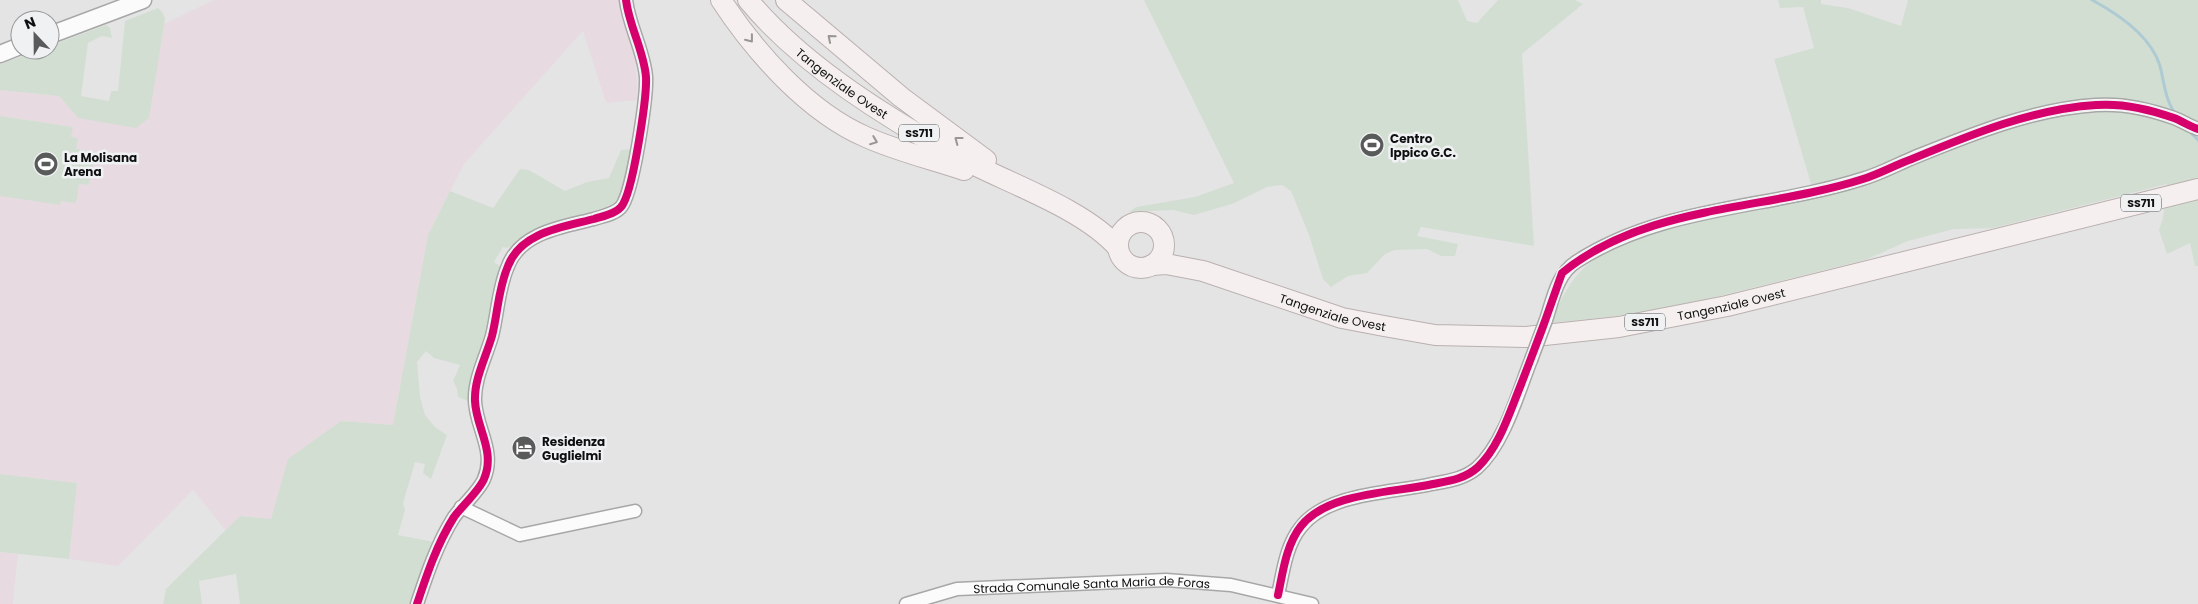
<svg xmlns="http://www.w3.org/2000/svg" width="2198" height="604" font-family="Poppins,sans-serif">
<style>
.industrial{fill:#e7dbe1}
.green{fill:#d3ded2}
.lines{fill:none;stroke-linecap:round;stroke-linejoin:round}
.stream{stroke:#aecbd4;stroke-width:3}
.minor-casing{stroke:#a7a7a8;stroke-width:15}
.tertiary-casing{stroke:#a7a7a8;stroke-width:19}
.primary-casing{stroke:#bab0af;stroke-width:22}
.minor{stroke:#fbfbfb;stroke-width:12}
.tertiary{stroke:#fbfbfb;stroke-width:16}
.primary{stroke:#f5f0ef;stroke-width:20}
.minor-bridge-casing{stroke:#a7a7a8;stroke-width:15;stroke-linecap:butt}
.minor-bridge{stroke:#fbfbfb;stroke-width:12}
.cycleway-casing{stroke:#f0f1f3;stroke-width:11}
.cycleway{stroke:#d6006c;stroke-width:8}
.oneway{stroke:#999695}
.labels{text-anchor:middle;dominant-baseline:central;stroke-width:5;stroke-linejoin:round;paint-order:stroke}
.shield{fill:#f0f1f3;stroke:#525353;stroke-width:1}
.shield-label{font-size:11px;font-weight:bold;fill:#0e0f0f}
.street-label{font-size:12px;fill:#0e0f0f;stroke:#f0f1f3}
.poi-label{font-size:12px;font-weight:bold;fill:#0e0f0f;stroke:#f0f1f3;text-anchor:start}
</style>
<rect width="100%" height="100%" fill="#e4e4e5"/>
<path class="industrial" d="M213 0H619L635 54 638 100 606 103 583 31 464 164 428 235 393 425 341 421 289 459 271 519 240 516 226 531 193 490 118 566 69 559 76 483 0 474V196L60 205 61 201 79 184 89 185 94 152 76 149 71 137 72 127 0 116V90L59 96 78 118H149L162 25Z
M0 552 18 554 13 604H0Z"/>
<path class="green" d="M1144 0H1458L1467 21 1477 23 1498 0H1575L1583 4 1522 54 1534 246 1421 227 1417 236 1458 244 1455 256H1441L1427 249 1395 250 1385 254 1367 273 1348 276 1331 287 1323 279 1309 235 1291 191 1282 185 1267 187 1232 204 1194 215 1173 210 1129 212 1136 207 1195 197 1234 183Z
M1778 0H1821V4L1848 8 1901 26 1908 0H2198V266H2195L2190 243 2167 254 2159 230 2163 218 2167 184 1993 228 1954 229 1908 241 1865 260 1691 303 1627 315 1551 323C1561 298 1572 275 1595 259 1644 225 1707 218 1762 202 1870 171 1978 139 2084 103L1812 187 1774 59 1814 48 1803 7 1780 8Z
M158 8 163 13 165 19 149 118 136 128 78 118 59 96 0 90V64L39 50H50V46L106 25 110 28 112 38 102 36 88 43 81 96 109 101 111 91H118L125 21Z
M0 116 73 127 71 137 78 138 76 149 95 152 89 185 79 184 76 203 61 201 60 205 0 196Z
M632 149 617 202 507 248 503 247 494 262 501 267 492 299 491 318 471 402 458 397 457 389 453 381 460 365 434 358 426 351 417 362 420 397 425 415 435 427 447 435 431 479 423 473 425 464 415 462 403 503 405 510 398 535 434 542 410 604H240L236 574 199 581 202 604H163L166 589 240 516 271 519 288 459 341 421 393 425 428 235 450 191 493 208 520 169 529 170 565 191 587 182 609 178 621 150Z
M0 474 77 483 69 559 0 552Z"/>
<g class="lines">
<path class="stream" d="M2092 0C2118 14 2151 36 2160 66 2164 81 2165 100 2175 113
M2186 128 2198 140"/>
<defs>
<g id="minor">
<path d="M1546 320C1553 299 1557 274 1576 262 1662 206 1767 209 1862 179 1880 174 1898 164 1915 157 1972 134 2033 109 2096 105 2123 103 2149 109 2174 118 2182 121 2189 126 2198 129"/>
<path d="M461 507 520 535 635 511"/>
<path d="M1278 595C1283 572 1286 545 1301 527 1328 492 1393 493 1432 484 1448 481 1464 479 1477 468 1504 444 1518 393 1531 360"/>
<path d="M417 604C427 574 437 544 454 517 462 506 479 491 484 479 496 451 476 428 475 401 474 379 486 357 492 336 498 312 498 289 508 266 521 232 563 227 594 219 603 216 615 214 621 207 633 194 647 96 646 77 644 51 629 26 626 0"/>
<path id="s1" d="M906 604 957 589 1166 580 1231 585 1312 604"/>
</g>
<path id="tertiary" d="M50 35 143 0
M0 54 20 46"/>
<g id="primary">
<path d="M721 0C755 52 808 112 866 137 897 151 931 159 964 170"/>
<path id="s2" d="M748 0C800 63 885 117 957 156 1004 182 1084 208 1118 248"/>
<path d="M786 0 901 97 986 160"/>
<circle cx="1141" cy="245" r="23"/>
<path id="s3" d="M1152 265 1166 264 1203 271 1342 318 1384 326 1435 335 1526 337 1619 327 1727 306 2198 189"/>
</g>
</defs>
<use href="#minor" class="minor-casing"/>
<use href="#tertiary" class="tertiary-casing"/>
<use href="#primary" class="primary-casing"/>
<use href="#minor" class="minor"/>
<use href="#tertiary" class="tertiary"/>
<use href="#primary" class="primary"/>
<defs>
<path id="minor-bridge" d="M1531 360 1546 320"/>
</defs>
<use href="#minor-bridge" class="minor-bridge-casing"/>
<use href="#minor-bridge" class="minor-bridge"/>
<defs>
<path id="cycleway" d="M1278 595C1283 572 1286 545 1301 526 1328 492 1393 493 1433 484 1449 481 1465 479 1478 467 1499 447 1509 414 1520 387 1535 349 1549 311 1562 273 1646 204 1764 211 1863 179 1879 174 1895 165 1912 159 1970 135 2032 109 2096 105 2123 103 2149 109 2174 118 2182 121 2189 126 2198 129
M417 604C427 574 437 544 454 517 462 506 479 491 484 479 496 451 476 428 475 401 474 379 486 357 492 336 498 312 498 289 508 266 521 232 563 227 594 219 603 216 615 214 621 207 633 194 647 96 646 77 644 51 629 26 626 0"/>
</defs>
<use href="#cycleway" class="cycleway-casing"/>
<use href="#cycleway" class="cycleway"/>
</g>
<defs><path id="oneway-chevron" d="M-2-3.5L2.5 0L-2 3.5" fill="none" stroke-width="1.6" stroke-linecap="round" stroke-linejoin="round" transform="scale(1.25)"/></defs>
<g class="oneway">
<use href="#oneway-chevron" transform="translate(831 38) rotate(-140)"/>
<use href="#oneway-chevron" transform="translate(750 39) rotate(52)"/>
<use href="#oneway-chevron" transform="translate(958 140) rotate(-143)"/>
<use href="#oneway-chevron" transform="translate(874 141) rotate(21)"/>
</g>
<defs>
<symbol id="stadium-disc" viewBox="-11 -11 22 22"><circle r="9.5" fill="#595a5a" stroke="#f0f1f3"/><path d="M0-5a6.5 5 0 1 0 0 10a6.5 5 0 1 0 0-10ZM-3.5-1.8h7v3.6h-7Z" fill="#fff"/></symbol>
<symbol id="hotel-disc" viewBox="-11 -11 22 22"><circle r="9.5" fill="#595a5a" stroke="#f0f1f3"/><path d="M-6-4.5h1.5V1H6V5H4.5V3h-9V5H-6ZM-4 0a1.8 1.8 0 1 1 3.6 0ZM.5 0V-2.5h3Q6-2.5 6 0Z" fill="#fff"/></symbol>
</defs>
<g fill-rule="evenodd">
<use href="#stadium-disc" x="1358" y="131" width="28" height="28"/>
<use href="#stadium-disc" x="32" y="150" width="28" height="28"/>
<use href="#hotel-disc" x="510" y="434" width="28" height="28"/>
</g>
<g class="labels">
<g class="shield">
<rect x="899" y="124.5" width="40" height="17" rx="4"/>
<rect x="2121" y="194.5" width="40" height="17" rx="4"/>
<rect x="1625" y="313.5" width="40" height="17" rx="4"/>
</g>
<g class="shield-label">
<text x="919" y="133">SS711</text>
<text x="2141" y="203">SS711</text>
<text x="1645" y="322">SS711</text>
</g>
<g class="street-label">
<text stroke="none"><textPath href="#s2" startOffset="126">Tangenziale Ovest</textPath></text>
<text stroke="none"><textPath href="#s3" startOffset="592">Tangenziale Ovest</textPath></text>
<text stroke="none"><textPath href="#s3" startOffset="188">Tangenziale Ovest</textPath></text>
<text stroke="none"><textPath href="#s1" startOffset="188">Strada Comunale Santa Maria de Foras</textPath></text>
</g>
<g class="poi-label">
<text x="1390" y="138">Centro<tspan x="1390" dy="14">Ippico G.C.</tspan></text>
<text x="64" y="157">La Molisana<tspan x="64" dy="14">Arena</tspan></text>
<text x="542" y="441">Residenza<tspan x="542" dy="14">Guglielmi</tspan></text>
</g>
</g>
<g transform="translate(35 35) rotate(338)"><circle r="24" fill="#f0f1f3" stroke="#969798"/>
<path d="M0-4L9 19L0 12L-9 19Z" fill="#595a5a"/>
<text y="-8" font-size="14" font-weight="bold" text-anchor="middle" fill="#0e0f0f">N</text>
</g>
</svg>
